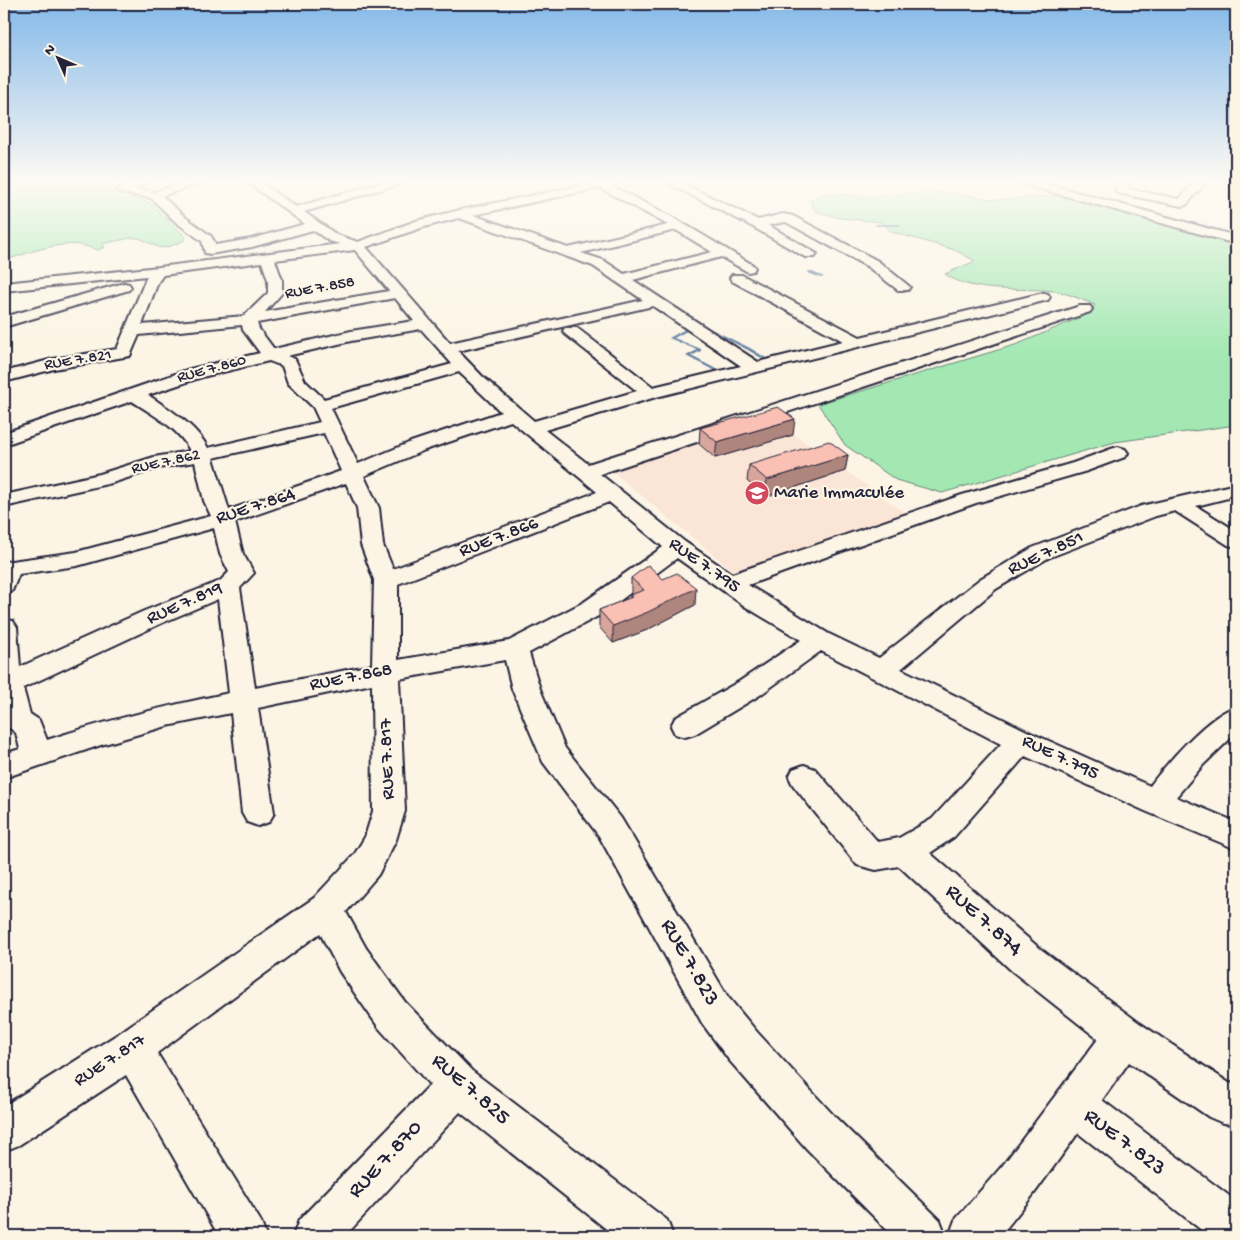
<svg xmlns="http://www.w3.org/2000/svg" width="1240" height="1240" font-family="'Gochi Hand',sans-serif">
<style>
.built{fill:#fbe5d6}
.green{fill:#a3e8b3;stroke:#628577}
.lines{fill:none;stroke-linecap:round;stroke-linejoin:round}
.stream{fill:#6381a4;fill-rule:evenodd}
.minor-casing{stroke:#22223b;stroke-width:4}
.minor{fill:#fcf5e5;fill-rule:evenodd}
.wall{fill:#d7a59b;stroke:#22223b}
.shaded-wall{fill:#af867e;stroke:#22223b}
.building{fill:#fac0b4;stroke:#22223b}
.labels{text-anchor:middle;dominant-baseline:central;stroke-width:4.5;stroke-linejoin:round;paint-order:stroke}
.far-street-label{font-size:16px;fill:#22223b;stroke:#fcf5e5}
.poi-label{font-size:19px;fill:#22223b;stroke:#fcf5e5;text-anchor:start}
.street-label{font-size:19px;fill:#22223b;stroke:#fcf5e5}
.near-street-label{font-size:22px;fill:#22223b;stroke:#fcf5e5}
</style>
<rect width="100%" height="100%" fill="#fcf5e5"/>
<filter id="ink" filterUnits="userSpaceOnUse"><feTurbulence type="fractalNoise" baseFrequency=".02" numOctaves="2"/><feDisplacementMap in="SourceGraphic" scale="10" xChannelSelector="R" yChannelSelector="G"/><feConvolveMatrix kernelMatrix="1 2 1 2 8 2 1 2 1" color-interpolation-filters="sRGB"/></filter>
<g filter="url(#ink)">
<path class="built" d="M316 182H364L369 185 367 189 326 198Z
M776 422 907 514 739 576 607 467 649 454 699 444Z"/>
<path class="green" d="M4 182H109L101 187 102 189 150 203 186 237 185 240 171 246 160 248 139 238H130L102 244 105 247 98 250C92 248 86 246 80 245 55 242 27 253 4 261Z
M929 192 963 194 995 200 1057 196 1086 199 1236 241V425L1115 442 942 493 896 480 845 445 818 404 1018 344 1086 315 1095 305C1082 300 1068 293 1054 291 1019 287 975 295 945 274L975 261 955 250 892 232 881 222 840 218 815 211 810 200 824 193 868 197Z"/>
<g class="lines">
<path class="stream" d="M875 224H899L901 225 899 226H876Z
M808 271H810L824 277 821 278 808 273Z
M703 325 750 348 766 358 763 359 748 350 703 327 687 331 674 338 701 349V351L691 356 722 372 723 373 721 374 686 356 697 350 669 338 685 329Z
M671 382 673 383V384L655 387 653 386Z"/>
<defs>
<path id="minor" d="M132 182H147L135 189 154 192 185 182H202L162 196 185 217 211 236 216 245 251 239 305 224 247 182H260L296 207 383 182H401L400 184 304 212 337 235 358 242 416 221 460 210 599 182H621L612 186 674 218 753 265 755 268 753 271 748 272 721 257 633 280 758 362 843 341 732 281 730 278 732 275H742L860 337 1043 293 1048 294 1050 297 1048 300 656 397 545 430 588 464 1080 306H1090L1092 309 1090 312 600 474 685 542 732 574 962 495 1073 463 1111 449 1118 447 1125 449 1128 453 1125 457 1087 471 976 503 748 585 829 634 879 658 980 579 1032 548 1141 506 1236 484V496L1196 506 1236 531V547L1228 545 1175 511 1156 516 1048 558 996 589 901 669 1031 733 1150 786C1167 763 1209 714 1236 707V733L1203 765 1176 797 1236 822V849L1145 811 1025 756 954 837 930 853 1038 947 1138 1022 1229 1083 1236 1084V1124L1223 1123 1209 1117 1129 1062 1102 1100 1236 1201V1236H1209L1078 1133 1033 1195 1000 1236H949L955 1220 1003 1165 1098 1039 1012 971 899 866 876 870 857 865 793 785 789 777 793 769 804 765 815 769 878 842 899 838 932 819 1001 744 821 651 760 695 695 734 685 737 675 734 671 726 675 718 740 681 801 640 746 607 677 558 602 614 529 653 540 689 565 748 621 818 728 997 757 1032 836 1118 940 1220 946 1236H893L806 1148 729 1060 702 1023 599 836 543 762 512 689 505 660 399 679 405 811 396 840 378 875 346 912 366 948 405 1002 472 1071 667 1220 673 1236H615L460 1112 345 1236H293L299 1220 430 1085 379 1028 340 972 320 933 157 1053 260 1220 266 1236H219L126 1075 19 1145 4 1151V1106L118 1034 314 898 354 855 365 837 373 811 372 684 258 708 274 813 269 822 258 826 247 822 242 813 231 713 167 726 101 745 4 778V754L20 749 16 733 7 726 4 721V619L13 621 17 627 20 667 144 611 220 581 229 572 220 554 214 528 77 566 19 574 12 591 4 593V562L76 552 211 516 204 501 195 462 158 468 112 483 4 507V495L100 474 154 457 190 451C179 428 153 415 132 401L4 445V433L190 369 260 353 243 330 242 325 139 335 130 356 54 369 4 382V372L53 359 117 349 147 276 4 291V283L159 267 340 244 329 241 313 230 252 247 210 254 205 253 202 241 177 223 151 198 122 193 116 190ZM600 188 668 225 568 248 473 215ZM459 218 593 266 643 300 450 343 366 247 424 227ZM676 230 712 252 624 274 603 260 581 253ZM355 250 389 291 265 312 282 293V280L275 260ZM262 262 268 280V293L244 316 142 325 158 282 163 275ZM395 298 414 321 351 331 274 349 259 329 257 323ZM653 306 741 366 653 387 577 328H565L563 331 565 334 637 391 534 421 482 376 458 351ZM421 329 452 364 324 399 305 381 295 359 287 356 351 341ZM269 361 282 366 288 383 313 407 320 422 208 448C195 424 170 410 148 395L202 377ZM459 372 501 412 411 442 358 464 331 408ZM511 421 597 492 393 569 383 545 379 508 364 476 425 450ZM324 433 341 471 229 510 213 458ZM346 483 357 508 361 545 374 580 372 665 255 688 240 588 254 573 243 554 235 522ZM609 502 663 547 584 602 509 641 398 660V584ZM218 599 229 693C167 706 107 720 47 740L39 720 30 714 23 688 162 623Z
M666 182H680L758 220 783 214 793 216 878 261 910 287 908 290H898L868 267 786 222 768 225 817 254 815 257H805L753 227Z
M1022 182H1040L1236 236V244L1023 184Z
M1120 182H1131L1128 189 1179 199 1195 182H1206L1186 205 1182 206 1117 193 1115 191Z
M124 283 129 284 131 287 129 290 4 327V317Z"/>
</defs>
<use href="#minor" class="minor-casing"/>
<use href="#minor" class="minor"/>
</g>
<path class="wall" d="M700 428 793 435 715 458 699 444Z
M848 455 845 471 765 497 747 481 749 465Z
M631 578 663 579 695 605 647 630 613 643 599 627V610L630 598V595H631Z"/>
<path class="shaded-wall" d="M795 419 793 435 715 458 717 442Z
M848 455 845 471 765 497 767 480Z
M696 588 695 605 647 630 613 643V626Z"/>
<path class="building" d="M778 407 795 419 717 442 700 428Z
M829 441 848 455 767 480 749 465Z
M648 565 663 579 677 573 696 588 648 612 613 626 599 610 632 597 630 595 644 590 631 578Z"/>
</g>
<linearGradient id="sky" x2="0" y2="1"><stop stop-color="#84b9e9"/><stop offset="0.51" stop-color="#fefaf3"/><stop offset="1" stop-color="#fefaf3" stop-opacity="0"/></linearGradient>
<rect width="1240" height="356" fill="url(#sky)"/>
<defs>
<symbol id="school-disc" viewBox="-11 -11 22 22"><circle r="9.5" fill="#d1495b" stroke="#fcf5e5"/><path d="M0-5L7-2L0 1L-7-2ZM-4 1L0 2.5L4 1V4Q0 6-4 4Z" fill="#fff"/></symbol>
</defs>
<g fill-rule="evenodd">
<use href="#school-disc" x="743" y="479" width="28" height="28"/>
</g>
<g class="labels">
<g class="far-street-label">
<text transform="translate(320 289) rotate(-10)">RUE 7.858</text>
<text transform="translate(78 361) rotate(-9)">RUE 7.821</text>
<text transform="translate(212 370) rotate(-15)">RUE 7.860</text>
<text transform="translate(166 463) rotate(-12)">RUE 7.862</text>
</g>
<g class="poi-label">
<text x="774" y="493">Marie Immaculée</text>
</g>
<g class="street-label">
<text transform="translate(256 507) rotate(-18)">RUE 7.864</text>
<text transform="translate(499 538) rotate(-21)">RUE 7.866</text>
<text transform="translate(1046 554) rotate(-25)">RUE 7.851</text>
<text transform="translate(704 566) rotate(35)">RUE 7.795</text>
<text transform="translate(185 604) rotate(-24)">RUE 7.819</text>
<text transform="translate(351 678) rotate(-11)">RUE 7.868</text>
<text transform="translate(1060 758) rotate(25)">RUE 7.795</text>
<text transform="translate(388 759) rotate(-92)">RUE 7.817</text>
<text transform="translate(110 1061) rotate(-33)">RUE 7.817</text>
</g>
<g class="near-street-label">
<text transform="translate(983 921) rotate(42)">RUE 7.874</text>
<text transform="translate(689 963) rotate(60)">RUE 7.823</text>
<text transform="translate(470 1090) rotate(41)">RUE 7.825</text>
<text transform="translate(1124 1143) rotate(37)">RUE 7.823</text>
<text transform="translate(386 1160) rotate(-47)">RUE 7.870</text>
</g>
</g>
<rect width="1240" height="1240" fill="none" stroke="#fcf5e5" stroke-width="20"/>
<rect x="10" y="10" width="1220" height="1220" fill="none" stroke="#22223b" stroke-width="2" filter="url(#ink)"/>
<g transform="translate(58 58) rotate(315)" stroke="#fcf5e5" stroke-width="4" paint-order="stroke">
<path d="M0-4L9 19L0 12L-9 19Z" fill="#22223b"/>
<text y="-8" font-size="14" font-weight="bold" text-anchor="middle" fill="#22223b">N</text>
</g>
</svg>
